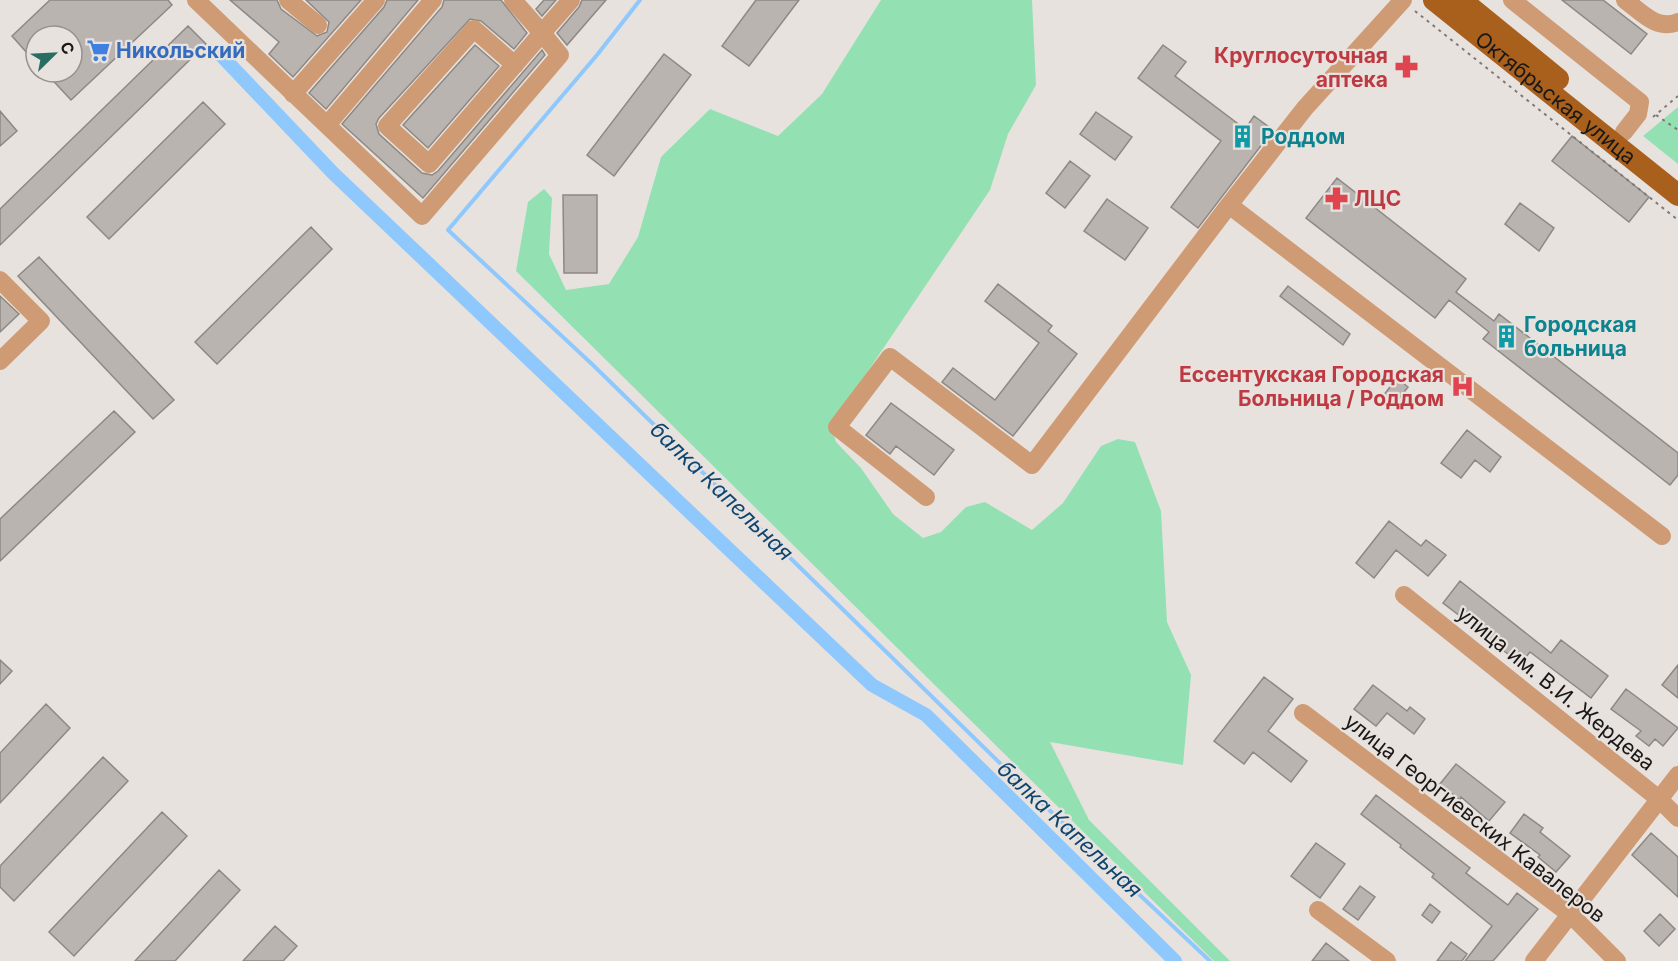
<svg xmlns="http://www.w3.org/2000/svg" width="1678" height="961" font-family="Inter,sans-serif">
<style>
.green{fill:#93e1b3}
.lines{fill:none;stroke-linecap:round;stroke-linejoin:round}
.stream{stroke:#8ec8fd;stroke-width:4}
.canal{stroke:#8ec8fd;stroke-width:14}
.building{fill:#b9b4b0;stroke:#8d8884;stroke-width:1.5}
.path{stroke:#7e7a78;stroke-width:2;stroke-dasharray:3 4.5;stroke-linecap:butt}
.minor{stroke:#ce9b74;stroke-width:18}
.major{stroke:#a9601c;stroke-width:22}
.labels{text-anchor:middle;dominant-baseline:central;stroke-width:4.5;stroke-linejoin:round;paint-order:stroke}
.shop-label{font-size:21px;font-weight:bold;fill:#366cbe;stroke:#e8e2de;text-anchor:start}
.health-label{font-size:21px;font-weight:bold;fill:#be3a42;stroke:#e8e2de;text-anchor:end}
.street-label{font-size:21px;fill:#1a1817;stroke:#e8e2de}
.culture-label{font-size:21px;font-weight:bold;fill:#0d838f;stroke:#e8e2de;text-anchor:start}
.water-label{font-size:22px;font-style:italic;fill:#0f4670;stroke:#e8e2de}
</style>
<rect width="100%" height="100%" fill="#e8e2de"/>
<path class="green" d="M881 0H1032L1036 85 1008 134 990 190 831 426 836 442 861 468 893 514 923 538 941 532 966 507 985 502 1032 530 1063 503 1101 446 1118 439 1135 442 1161 511 1167 622 1191 675 1183 765 1050 742 1089 820 1230 961H1214L516 271 528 202 544 189 552 198 549 254 566 290 609 284 638 237 661 157 710 109 778 136 822 94Z
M1678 107V164L1643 136Z"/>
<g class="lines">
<path class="stream" d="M640 0 597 55 448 230 594 366 1010 773 1210 961"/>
<path class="canal" d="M217 51 333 173 680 503 872 685 926 715 1175 961"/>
</g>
<path class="building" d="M50 0H168L172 5 71 100 45 72H72V36H36V63L12 36Z
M230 0H277L281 9 317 36 327 32 329 22 306 0H361L293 77 269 54 279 42Z
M387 0H418L326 109 309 93 384 7Z
M444 0H501L527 33 514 49 481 21 470 19 379 118 376 124 379 134 422 173 432 175 438 171 542 50 545 55 423 198 342 124 442 7Z
M544 0H556L542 16 536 9Z
M582 0H606L567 45 557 33 579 7Z
M756 0H799L749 66 722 46Z
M1562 0H1603L1647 34 1631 54Z
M188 26 206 44 0 245V209Z
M475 45 499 66 428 148 403 125Z
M1163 45 1186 62 1175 76 1245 129 1254 116 1273 130 1198 228 1171 207 1221 141 1138 78Z
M664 54 691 75 614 176 587 155Z
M203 102 225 124 109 239 87 217Z
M0 111 17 131 0 146Z
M1096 112 1132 137 1115 160 1080 134Z
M1572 136 1649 197 1629 222 1552 161Z
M1070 161 1090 176 1065 208 1046 193Z
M1337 178 1466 279 1456 292 1494 321 1499 314 1678 453V475L1670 485 1483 339 1489 332 1449 300 1435 318 1306 218Z
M563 195H597V273H564Z
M1107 199 1148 228 1125 260 1084 231Z
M1520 203 1554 228 1539 251 1505 224Z
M311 227 332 249 217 364 195 342Z
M39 257 174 400 153 419 18 276Z
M998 284 1052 326 1048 331 1077 354 1013 436 942 382 953 368 995 400 1039 343 985 301Z
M1288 286 1350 334 1343 345 1280 296Z
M0 296 19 314 0 332Z
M1397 378 1408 387 1394 405 1383 396Z
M891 403 954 450 934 475 896 446 890 454 866 435Z
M114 411 135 432 0 561V519Z
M1467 430 1501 457 1490 472 1475 460 1461 478 1441 463Z
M1389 521 1421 546 1426 540 1446 555 1428 576 1396 550 1374 578 1356 563Z
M1460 581 1551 653 1561 640 1608 676 1591 698 1530 652 1521 663 1471 628 1473 626 1443 603Z
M0 660 12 671 0 684Z
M1678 665V698L1662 685Z
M1264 677 1293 699 1268 731 1307 761 1291 782 1253 752 1244 764 1214 741Z
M1373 685 1407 711 1410 707 1425 719 1414 734 1387 713 1376 726 1354 709Z
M1626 689 1678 728 1663 746 1655 739 1649 746 1636 736 1641 731 1611 709Z
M46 704 70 728 0 803V753Z
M103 757 128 781 14 901 0 887V866Z
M1456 764 1505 802 1489 821 1461 797 1460 800 1440 784Z
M1376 795 1470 868 1466 873 1508 905 1517 893 1538 909 1493 961H1465L1492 926 1432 877 1434 874 1400 847 1401 845 1361 814Z
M162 812 187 836 74 956 49 932Z
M1524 814 1543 828 1540 832 1570 856 1556 872 1538 857 1540 855 1510 833Z
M1651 833 1678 857V897L1632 855Z
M1316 843 1345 864 1320 898 1291 876Z
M219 870 240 890 175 961H135Z
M1360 886 1375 897 1358 920 1343 909Z
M1430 904 1440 912 1432 923 1422 915Z
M1660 914 1675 929 1659 946 1644 931Z
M275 926 297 946 283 961H243Z
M1451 942 1467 954 1462 961H1437Z
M1326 943 1349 961H1312Z"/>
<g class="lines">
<path class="path" d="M1415 11 1678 220
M1656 115 1678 130
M1653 117 1678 96"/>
<path class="minor" d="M196 0 422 216 560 55 542 33 571 0
M288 0 318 25
M513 0 542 33 429 164 387 126 474 29 515 65
M1403 0 1305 108 1229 205 1662 536
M1512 0 1640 102 1638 114 1624 132
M1625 0C1641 12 1657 31 1678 22
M293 94 376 0
M327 125 433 0
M0 280 41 321 0 361
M926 497 837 427 890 357 1032 465 1229 205
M1404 595 1659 799 1678 818
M1303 713 1571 915 1617 961
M1318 910 1387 961
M1534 961 1678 775"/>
<g class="major">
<path id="s1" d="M1434 0 1678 195"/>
<path d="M1461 0 1558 79"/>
</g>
</g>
<defs>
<symbol id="supermarket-bare" viewBox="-9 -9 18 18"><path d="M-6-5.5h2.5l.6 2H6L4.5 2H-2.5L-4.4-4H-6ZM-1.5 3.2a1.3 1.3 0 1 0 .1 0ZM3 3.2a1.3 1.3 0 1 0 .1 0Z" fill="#3f7fe0" stroke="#e8e2de" stroke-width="2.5" paint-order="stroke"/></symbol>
<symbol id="pharmacy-bare" viewBox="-9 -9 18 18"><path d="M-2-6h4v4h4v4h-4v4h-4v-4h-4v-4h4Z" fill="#e0444e" stroke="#e8e2de" stroke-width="2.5" paint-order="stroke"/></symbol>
<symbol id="building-bare" viewBox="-9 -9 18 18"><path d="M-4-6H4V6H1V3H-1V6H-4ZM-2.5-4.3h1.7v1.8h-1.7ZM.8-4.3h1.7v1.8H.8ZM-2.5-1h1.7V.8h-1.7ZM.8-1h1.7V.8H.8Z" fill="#0f9aa8" stroke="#e8e2de" stroke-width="2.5" paint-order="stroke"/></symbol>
<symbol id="hospital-bare" viewBox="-9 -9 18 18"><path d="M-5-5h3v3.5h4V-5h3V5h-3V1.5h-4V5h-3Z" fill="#e0444e" stroke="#e8e2de" stroke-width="2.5" paint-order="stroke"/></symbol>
</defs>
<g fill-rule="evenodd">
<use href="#supermarket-bare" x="82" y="34" width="33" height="33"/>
<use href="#pharmacy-bare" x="1390" y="50" width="33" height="33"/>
<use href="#building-bare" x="1226" y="120" width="33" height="33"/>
<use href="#pharmacy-bare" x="1320" y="182" width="33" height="33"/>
<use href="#building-bare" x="1490" y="320" width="33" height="33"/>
<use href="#hospital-bare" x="1446" y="370" width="33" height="33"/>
</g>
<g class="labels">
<g class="shop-label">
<text x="116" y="50">Никольский</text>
</g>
<g class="health-label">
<text x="1388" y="55">Круглосуточная<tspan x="1388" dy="24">аптека</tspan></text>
<text x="1354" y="198" text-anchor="start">ЛЦС</text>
<text x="1444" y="374">Ессентукская Городская<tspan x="1444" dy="24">Больница / Роддом</tspan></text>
</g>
<g class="street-label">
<text stroke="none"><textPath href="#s1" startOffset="156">Октябрьская улица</textPath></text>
<text transform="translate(1556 688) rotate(39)">улица им. В.И. Жердева</text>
<text transform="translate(1475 818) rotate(38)">улица Георгиевских Кавалеров</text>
</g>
<g class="culture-label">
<text x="1261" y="136">Роддом</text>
<text x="1524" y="324">Городская<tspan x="1524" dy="24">больница</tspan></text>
</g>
<g class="water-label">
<text transform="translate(722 491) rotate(44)">балка Капельная</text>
<text transform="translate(1070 829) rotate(43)">балка Капельная</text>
</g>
</g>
<g transform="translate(54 54) rotate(66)"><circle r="28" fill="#e8e2de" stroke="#96918e" stroke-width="1.5"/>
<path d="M0-4.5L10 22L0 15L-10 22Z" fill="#286d61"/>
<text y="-9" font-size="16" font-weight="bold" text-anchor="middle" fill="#1a1817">С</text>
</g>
</svg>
